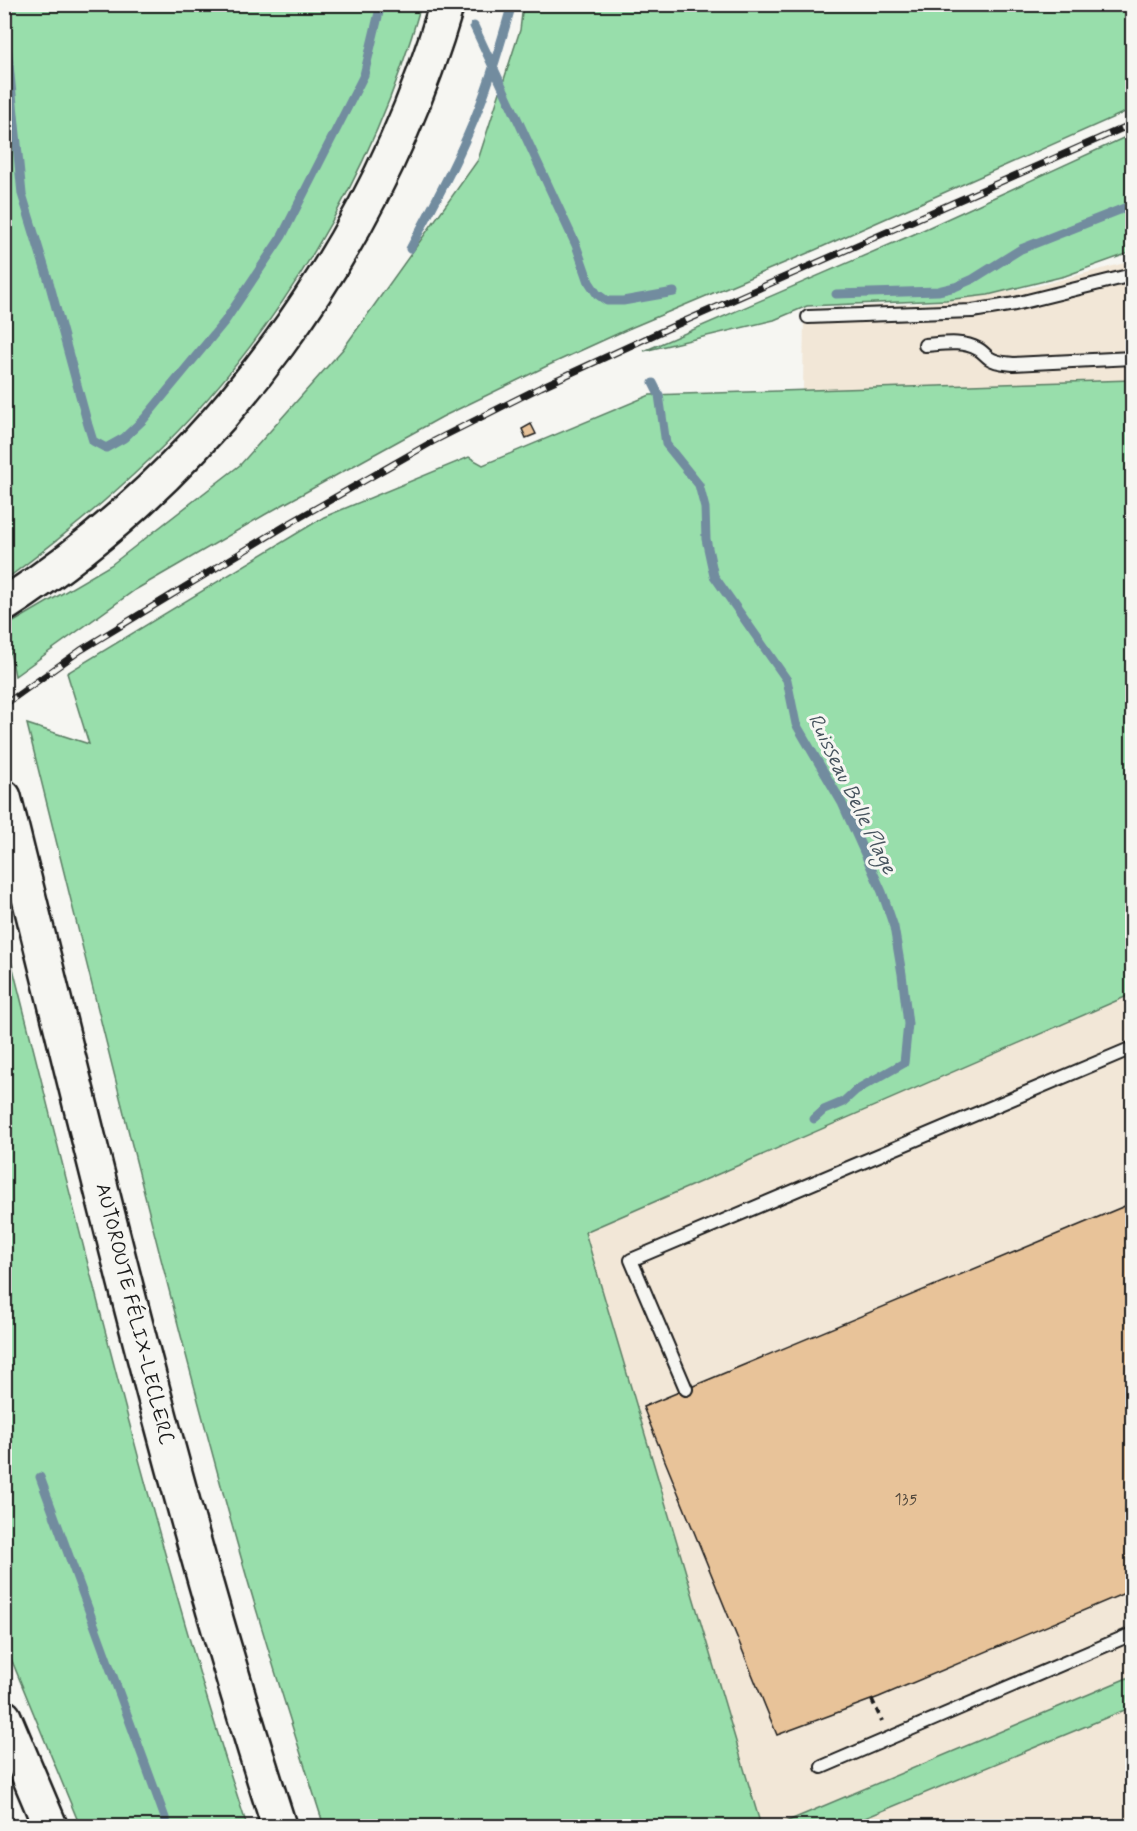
<svg xmlns="http://www.w3.org/2000/svg" width="1137" height="1831" font-family="Mynerve,sans-serif">
<style>
.built{fill:#f2e7d7}
.green{fill:#98deab;stroke:#5a7d64;stroke-width:1.5}
.lines{fill:none;stroke-linecap:round;stroke-linejoin:round}
.stream{stroke:#728c9f;stroke-width:9}
.building{fill:#e8c399;stroke:#1c1c1c;stroke-width:1.5}
.lane-casing{stroke:#1c1c1c;stroke-width:16}
.highway-casing{stroke:#1c1c1c;stroke-width:38}
.path{stroke:#1c1c1c;stroke-width:4;stroke-dasharray:6 4.5;stroke-linecap:butt}
.lane{stroke:#f6f6f2;stroke-width:12}
.highway{stroke:#f6f6f2;stroke-width:33}
.rail-casing{stroke:#1c1c1c;stroke-width:7}
.rail{stroke:#f6f6f2;stroke-width:4.5;stroke-dasharray:14;stroke-linecap:butt}
.labels{text-anchor:middle;dominant-baseline:central;stroke-width:6;stroke-linejoin:round;paint-order:stroke}
.number-label{font-size:16px;fill:#4f463b}
.street-label{font-size:20px;fill:#1c1c1c;stroke:#f6f6f2}
.water-label{font-size:21px;font-style:italic;fill:#47545e;stroke:#f6f6f2}
</style>
<rect width="100%" height="100%" fill="#f6f6f2"/>
<filter id="ink" filterUnits="userSpaceOnUse"><feTurbulence type="fractalNoise" baseFrequency=".0167" numOctaves="2"/><feDisplacementMap in="SourceGraphic" scale="12" xChannelSelector="R" yChannelSelector="G"/><feConvolveMatrix kernelMatrix="1 2 1 2 8 2 1 2 1" color-interpolation-filters="sRGB"/></filter>
<g filter="url(#ink)">
<path class="built" d="M1132 261V380L803 391 804 309 926 303 988 295 1037 286Z
M1132 994V1826H761L585 1232Z"/>
<path class="green" d="M5 4 421 5C374 174 276 339 148 461 103 504 55 543 5 580Z
M523 5H1132V109L815 250 628 329 549 365 442 417 266 514 135 590 15 676 5 627 111 565 240 465 343 349 478 160 520 30Z
M1132 134V252L1065 276 988 295 946 300 807 306 774 320 644 351 912 235Z
M1132 380V994L585 1232 761 1826H324C293 1730 262 1633 235 1536 160 1267 95 995 27 724L89 744 67 673 324 517 469 457 483 465 650 395Z
M5 937C81 1235 152 1534 247 1826H80L5 1644Z
M1132 1676V1707L846 1826H776Z"/>
<g class="lines">
<path class="stream" d="M4 15 22 194 49 282 88 425 93 441 106 448 124 438 144 419 225 321 282 236 364 75 381 4
M474 26 576 245 589 282 597 294 607 301H623L674 292
M410 249C435 202 461 155 480 105 493 72 502 38 512 4
M836 294 938 291 955 287 973 279 1021 249 1132 205
M653 383 659 395 666 444 699 485 705 508 706 539 714 576 787 680 796 724 842 803 882 892 894 927 902 974 908 1024 904 1063 856 1090 843 1102 824 1110 814 1119
M40 1477 168 1826"/>
</g>
<path class="building" d="M531 424 536 434 526 438 522 429Z
M1132 1203V1590L879 1697 777 1735 643 1407Z"/>
<g class="lines">
<defs>
<path id="lane" d="M808 317 972 311 1015 304 1132 275
M925 345C942 344 962 340 978 349 982 351 985 355 989 358 996 363 1005 363 1013 364L1132 358
M686 1389 631 1260 1132 1048
M822 1767 1132 1634"/>
<path id="highway" d="M4 605C217 467 376 247 447 4
M4 797C90 1141 170 1488 279 1826
M4 1717 50 1826"/>
</defs>
<use href="#lane" class="lane-casing"/>
<use href="#highway" class="highway-casing"/>
<path class="path" d="M872 1700 882 1721"/>
<use href="#lane" class="lane"/>
<use href="#highway" class="highway"/>
<defs>
<path id="rail" d="M4 705 81 650 290 523 432 442 541 387 660 332 1132 124"/>
</defs>
<use href="#rail" class="rail-casing"/>
<use href="#rail" class="rail"/>
</g>
</g>
<g class="labels">
<g class="number-label">
<text x="906" y="1499">135</text>
</g>
<g class="street-label">
<text transform="translate(134 1314) rotate(76)">AUTOROUTE FÉLIX-LECLERC</text>
</g>
<g class="water-label">
<text transform="translate(852 794) rotate(64)">Ruisseau Belle Plage</text>
</g>
</g>
<rect width="1137" height="1831" fill="none" stroke="#f6f6f2" stroke-width="24"/>
<rect x="12" y="12" width="1113" height="1807" fill="none" stroke="#1c1c1c" stroke-width="2" filter="url(#ink)"/>
</svg>
